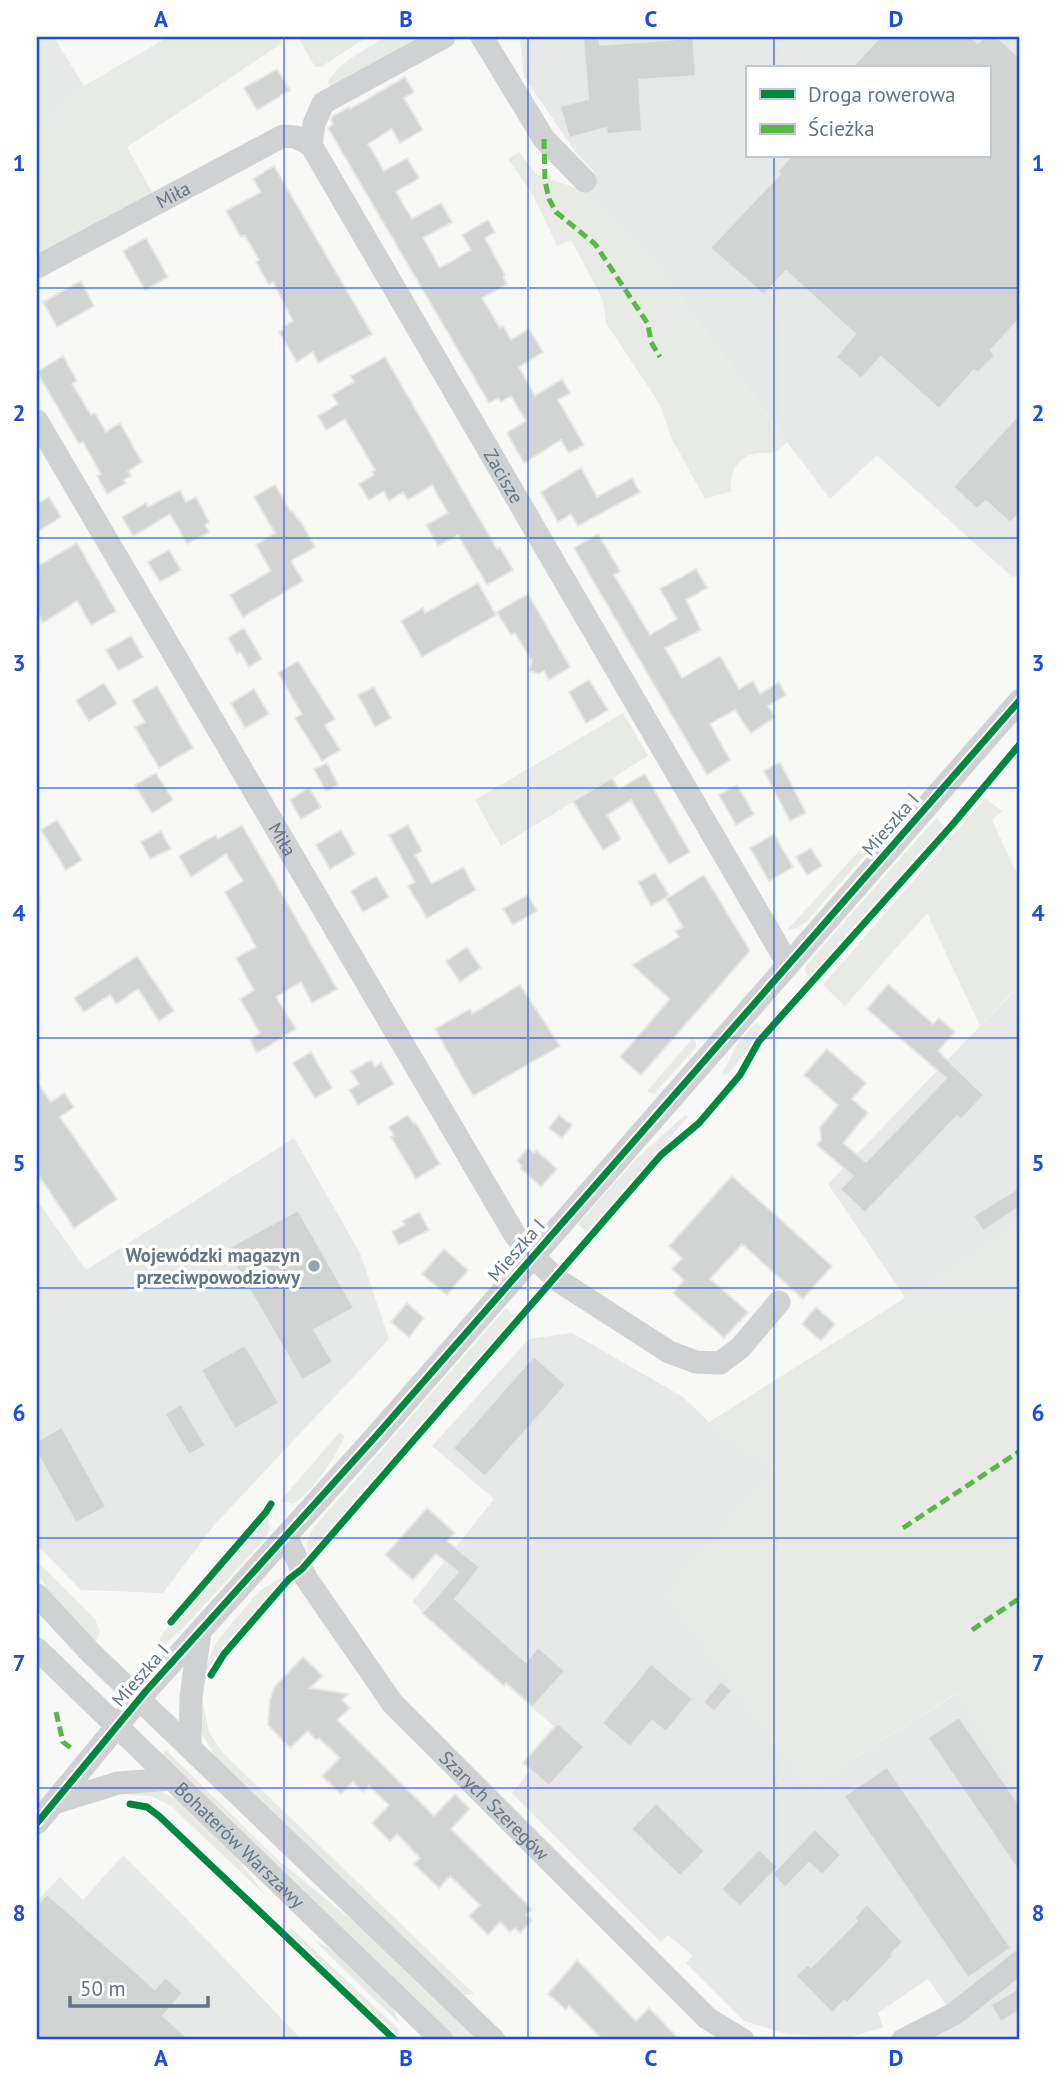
<svg xmlns="http://www.w3.org/2000/svg" width="1057" height="2077" font-family="'PT Sans',sans-serif">
<style>
.built{fill:#e7e8e8;fill-rule:evenodd}
.green{fill:#e8ebe5}
.building{fill:#d2d3d3;stroke:#e7e7e6;stroke-width:2}
.lines{fill:none;stroke-linecap:round;stroke-linejoin:round}
.minor{stroke:#cfd1d2;stroke-width:23}
.quiet{stroke:#58b947;stroke-width:5;stroke-dasharray:10 5;stroke-linecap:butt}
.cycleway-casing{stroke:#fff;stroke-width:11}
.cycleway{stroke:#00873e;stroke-width:7}
.grid{fill:none;stroke:#1d4ed8;stroke-width:2;stroke-opacity:0.55}
.poi-dot{fill:#97a2ab;stroke:#fff;stroke-width:2.5}
.labels{text-anchor:middle;dominant-baseline:central;stroke-width:7;stroke-linejoin:round;paint-order:stroke}
.street-label{font-size:19px;fill:#637482;stroke:#fff}
.poi-label{font-size:19px;font-weight:bold;fill:#637482;stroke:#fff;text-anchor:end}
.neatline{fill:none;stroke:#1d4ed8;stroke-width:2.5}
.grid-label{font-size:23px;text-anchor:middle;font-weight:bold;fill:#1d4ed8}
</style>
<rect width="100%" height="100%" fill="#f8f8f7"/>
<path class="built" d="M37 37H54L84 86 37 132Z
M520 37H1020V575L1012 577 877 455 830 499 650 258 579 189 595 172 577 154 524 77ZM747 68H989V156H747Z
M1013 992 1020 1010V1225L906 1299 828 1184Z
M294 1138 360 1253 389 1339 215 1524 163 1593 81 1590 37 1545V1200L86 1270Z
M572 1333 683 1397 709 1422 773 1468 808 1787 958 1693 1020 1793V2040H924L957 2020 928 1979 878 2013 883 2027 848 2038 787 2034 744 2021 686 1963 693 1956 668 1935 661 1942 512 1793 560 1732 412 1602 494 1499 432 1446 529 1339Z
M123 1855 178 1910 302 2040H37V1901L60 1877 83 1900Z"/>
<path class="green" d="M168 37H278L282 43 127 147 154 196 37 258V132L84 86Z
M298 37H367L321 67H315Z
M386 37H424L330 87 328 82C338 62 367 49 386 37Z
M519 152 536 174 579 189 650 258 787 442C783 446 780 450 774 452 768 454 763 452 757 453 738 456 729 473 731 491L705 499 672 439 659 403 606 323 603 300 571 240 557 246 533 195 508 159Z
M623 713 648 756 501 846 475 800Z
M910 795 915 798 806 922 797 928 787 930Z
M985 798 1002 811 992 820 1020 880V1010L1012 992 980 1026 927 913 845 1006 823 985Z
M936 818 944 826 809 981 805 970 807 964Z
M756 1022 765 1030 726 1076 722 1073 738 1043Z
M693 1038 696 1042V1047L654 1094 647 1091Z
M685 1115 688 1117 588 1233 578 1224 636 1159Z
M1020 1225V1793L957 1693 808 1787 665 1595 773 1468 709 1422Z
M506 1308 515 1317 309 1556 307 1544 311 1531Z
M340 1432 344 1436C338 1455 310 1495 293 1504L280 1501Z
M267 1514 270 1527 266 1538 184 1627 162 1647 159 1640 162 1634Z
M37 1561 95 1619 100 1631 96 1642C75 1627 37 1588 37 1561Z
M279 1579H287L223 1653 207 1679H200L217 1641 259 1591Z
M202 1699 209 1732 222 1752 474 1994 463 1995 215 1757 202 1734Z
M166 1750 277 1859 382 1945 480 2040H457L161 1756Z
M154 1789C198 1802 239 1861 266 1896L171 1806 151 1796 130 1795 127 1792Z
M291 1928 399 2030 396 2038 286 1933Z
M314 1940 341 1955 394 2009 399 2023Z"/>
<path class="building" d="M583 37H599L600 45 693 38 696 76 639 80 642 131 607 134 606 128 569 138 560 106 588 99Z
M880 37H970L978 43 984 37H997L1020 58V318L991 350 995 356 978 373 974 370 939 409 881 357 861 379 836 357 855 334 786 271 764 295 710 248 780 174 778 171 791 156H989V68H851Z
M277 69 290 90 257 110 244 88Z
M405 77 414 92 404 98 423 130 400 143 392 129 368 144 384 171 407 158 419 178 396 192 412 219 441 203 452 222 423 238 440 268 471 250 462 235 488 220 495 232 485 238 505 275 503 277 507 284 482 298 500 328 503 326 511 340 529 329 543 352 519 367 535 396 562 379 570 393 558 400 584 445 569 453 561 440 524 463 507 433 526 421 511 396 501 402 498 398 489 403 328 128 333 124 331 120 333 116 349 107 350 109Z
M274 166 372 334 318 363 313 352 297 362 279 332 284 329 283 327 293 321 273 282 269 285 256 262 259 260 245 235 241 237 226 211 261 192 253 179Z
M146 238 168 277 145 290 123 251Z
M81 281 94 306 57 327 43 302Z
M63 356 77 381 72 384 91 415 95 413 106 432 120 423 142 462 128 471 131 476 124 480 126 483 107 494 97 476 101 474 83 442 79 444 37 372Z
M385 357 497 549 500 547 513 570 487 585 458 535 438 546 426 525 448 513 432 485 408 500 403 492 389 501 384 491 369 500 359 484 374 475 372 472 375 470 345 419 326 430 318 416 338 404 332 395 354 382 351 376Z
M1020 413V513L1010 523 986 501 977 509 953 487Z
M581 468 597 497 632 478 640 492 578 526 571 514 558 522 541 492Z
M275 485 291 512 292 511 298 520 299 519 315 547 291 561 303 581 243 617 230 595 271 571 256 545 275 533 254 497Z
M180 490 186 502 196 497 209 522 205 525 209 532 187 544 170 514 133 536 122 517 146 503 148 507Z
M49 497 61 517 37 532V504Z
M598 534 620 571 614 575 650 635 677 619 660 589 696 569 707 588 686 600 701 630 665 648 682 678 720 656 739 689 753 681 760 694 779 682 786 695 768 706 775 717 751 733 735 710 710 724 730 760 707 775 574 548Z
M77 543 116 611 91 625 77 601 43 623 37 612V567Z
M169 550 181 570 160 582 148 562Z
M478 583 496 615 422 657 401 621 423 608 425 613Z
M528 594 570 667 549 680 544 671 539 674 529 671 532 661 515 633 511 635 497 612Z
M244 628 262 659 249 667 240 652 237 654 228 638Z
M131 636 143 657 118 671 106 650Z
M298 661 335 719 325 725 340 750 322 761 295 718 302 714 278 673Z
M589 680 608 710 586 723 569 692Z
M104 683 117 704 89 721 76 700Z
M157 686 193 748 159 768 135 727 145 722 132 700Z
M374 687 391 718 375 727 358 695Z
M254 689 269 714 245 728 231 703Z
M780 762 806 813 790 821 764 771Z
M327 763 338 785 326 791 314 769Z
M156 773 173 800 152 813 135 785Z
M645 774 690 852 669 864 631 800 607 815 621 839 603 850 573 801 612 778 619 789Z
M737 785 754 814 736 825 719 795Z
M309 788 321 807 301 819 290 800Z
M57 820 82 860 66 870 41 830Z
M242 825 337 989 312 1003 301 982 276 997 296 1029 257 1053 250 1040 260 1033 240 999 254 990 236 958 256 947 225 892 243 881 226 854 191 877 179 856 216 835 218 839Z
M408 825 422 851 415 855 432 884 463 867 476 890 427 918 408 886 415 882 389 835Z
M341 830 355 854 330 869 316 845Z
M161 831 171 849 150 859 141 842Z
M774 834 793 867 769 881 750 848Z
M811 848 822 866 807 875 796 857Z
M655 873 669 895 651 906 638 882Z
M704 875 750 951 641 1075 620 1057 670 999 632 965 679 937 675 931 683 927 666 899Z
M376 876 389 897 363 912 351 891Z
M528 895 537 911 513 925 503 909Z
M467 947 481 968 460 982 446 961Z
M137 956 174 1011 159 1021 138 989 116 1004 110 995 84 1012 74 998Z
M888 984 933 1024 939 1018 955 1032 938 1051 984 1095 961 1120 957 1116 865 1213 840 1189 853 1176 817 1145 821 1140 820 1127 838 1105 804 1075 827 1049 866 1083 852 1099 868 1113 843 1143 866 1162 946 1078 867 1009Z
M520 985 560 1046 473 1096 435 1029 470 1009 472 1014Z
M311 1052 332 1088 315 1098 293 1063Z
M371 1060 375 1067 381 1063 394 1084 358 1105 349 1090 359 1084 351 1071Z
M37 1082 51 1102 64 1093 74 1107 60 1117 117 1199 74 1228 37 1173Z
M408 1115 414 1124 416 1123 440 1164 416 1179 391 1137 394 1136 389 1127Z
M559 1115 572 1125 562 1138 549 1128Z
M528 1148 534 1153 536 1150 557 1169 541 1187 520 1168 522 1166 517 1161Z
M732 1176 832 1266 803 1299 742 1244 710 1279 748 1312 724 1338 673 1293 684 1280 672 1269 682 1258 669 1246Z
M1020 1187V1207L983 1231 973 1216Z
M298 1210 354 1308 314 1330 333 1362 302 1380 226 1249Z
M419 1212 429 1230 399 1245 392 1232 405 1225 402 1221Z
M444 1249 468 1270 447 1295 422 1274Z
M407 1303 424 1318 409 1337 391 1322Z
M816 1307 835 1324 821 1341 802 1324Z
M245 1345 279 1403 235 1429 201 1370Z
M534 1356 566 1385 485 1477 453 1448Z
M181 1404 206 1446 189 1455 165 1414Z
M62 1427 106 1507 76 1523 37 1453V1441Z
M427 1508 455 1533 447 1541 480 1567 455 1599 526 1662 538 1647 565 1671 533 1707 506 1683 504 1686 422 1613 458 1572 436 1554 413 1580 385 1555Z
M303 1657 323 1676 310 1688 348 1694 342 1700 350 1708 337 1720 434 1816 455 1794 470 1809 451 1829 532 1909 526 1915 532 1921 520 1933 515 1928 510 1932 500 1922 488 1935 469 1916 480 1905 450 1876 439 1888 414 1864 420 1858 397 1834 390 1841 372 1823 389 1805 369 1786 363 1792 353 1782 341 1794 322 1776 340 1758 319 1738 316 1740 308 1731 290 1748 268 1725 270 1700 275 1686Z
M651 1664 693 1699 666 1732 652 1721 630 1747 602 1723Z
M721 1681 732 1691 714 1712 703 1702Z
M959 1717 1020 1806V1873L928 1738Z
M558 1723 584 1747 549 1786 523 1763Z
M887 1767 1011 1948 968 1978 844 1796Z
M656 1803 705 1851 680 1876 631 1829Z
M815 1829 841 1855 822 1875 809 1863 785 1888 772 1874Z
M759 1849 778 1867 740 1907 721 1889Z
M47 1894 155 1989 165 1977 183 1993 163 2016 190 2040H37V1905Z
M867 1904 903 1942 891 1954 893 1956 847 2003 844 2001 832 2013 796 1976 808 1964 811 1967 857 1921 854 1918Z
M577 1960 636 2021 649 2008 680 2040H603L569 2006 566 2010 548 1994Z
M1020 1987V2010L1001 2022 991 2005Z"/>
<g class="lines">
<g class="minor">
<path id="s1" d="M444 37 323 103 314 124 311 145 788 964"/>
<path d="M482 37 544 139 585 181"/>
<path id="s2" d="M37 267 283 136 296 137 311 145"/>
<path id="s3" d="M37 421 515 1235 532 1256 559 1281 669 1352 696 1362 720 1363 740 1348 779 1302"/>
<path id="s4" d="M286 1536 306 1578 393 1704 707 2018 743 2040"/>
<path d="M37 1595 89 1651 494 2040"/>
<path id="s5" d="M37 1649 442 2040"/>
<path d="M190 1747 191 1697 200 1632"/>
<path d="M54 1803 118 1783 171 1779"/>
<path d="M37 1823 146 1691 376 1436 1020 700"/>
<path d="M903 2040 954 2014 1020 1962"/>
</g>
<path class="quiet" d="M544 139 545 181 549 199 556 212 595 244 648 324 651 342 660 357
M903 1528 1020 1451
M972 1630 1020 1598
M56 1712 63 1742 71 1748"/>
<defs>
<path id="cycleway" d="M171 1622 266 1512 271 1504
M211 1675 224 1654 289 1579 302 1569 661 1155 699 1123 740 1075 759 1041 953 824 1020 744
M130 1804 147 1807 159 1816 395 2040
M37 1823 146 1691 376 1436 1020 700"/>
</defs>
<use href="#cycleway" class="cycleway-casing"/>
<use href="#cycleway" class="cycleway"/>
</g>
<path class="grid" d="M284 37V2040M528 37V2040M774 37V68M774 156V2040M37 288H1020M37 538H1020M37 788H1020M37 1038H1020M37 1288H1020M37 1538H1020M37 1788H1020"/>
<circle class="poi-dot" cx="314" cy="1266" r="7"/>
<g class="labels">
<g class="street-label">
<text stroke="none"><textPath href="#s2" startOffset="154">Miła</textPath></text>
<text stroke="none"><textPath href="#s1" startOffset="565">Zacisze</textPath></text>
<text transform="translate(890 824) rotate(-49)">Mieszka I</text>
<text stroke="none"><textPath href="#s3" startOffset="485">Miła</textPath></text>
<text transform="translate(516 1250) rotate(-49)">Mieszka I</text>
<text transform="translate(140 1675) rotate(-49)">Mieszka I</text>
<text stroke="none"><textPath href="#s4" startOffset="343">Szarych Szeregów</textPath></text>
<text stroke="none"><textPath href="#s5" startOffset="282">Bohaterów Warszawy</textPath></text>
</g>
<g class="poi-label">
<text x="300" y="1255">Wojewódzki magazyn<tspan x="300" dy="22">przeciwpowodziowy</tspan></text>
</g>
</g>
<rect width="1057" height="2077" fill="none" stroke="#ffffff" stroke-width="77"/>
<rect x="746" y="66" width="245" height="91" fill="#ffffff" stroke="#c1c7cd" stroke-width="2"/>
<rect x="760" y="89" width="35" height="10" fill="#00873e" stroke="#c1c7cd" stroke-width="2"/>
<text x="808" y="102" font-size="21" fill="#637482">Droga rowerowa</text>
<rect x="760" y="124" width="35" height="10" fill="#58b947" stroke="#c1c7cd" stroke-width="2"/>
<text x="808" y="136" font-size="21" fill="#637482">Ścieżka</text>
<path d="M70 1996v10h138v-10" fill="none" stroke="#637482" stroke-width="3.5"/>
<text x="80" y="1996" font-size="21" fill="#637482" stroke="#ffffff" stroke-width="5" paint-order="stroke">50 m</text>
<rect x="38" y="38" width="980" height="2000" class="neatline"/>
<g class="grid-label">
<text x="161" y="27">A</text>
<text x="406" y="27">B</text>
<text x="651" y="27">C</text>
<text x="896" y="27">D</text>
<text x="19" y="171">1</text>
<text x="1038" y="171">1</text>
<text x="19" y="421">2</text>
<text x="1038" y="421">2</text>
<text x="19" y="671">3</text>
<text x="1038" y="671">3</text>
<text x="19" y="921">4</text>
<text x="1038" y="921">4</text>
<text x="19" y="1171">5</text>
<text x="1038" y="1171">5</text>
<text x="19" y="1421">6</text>
<text x="1038" y="1421">6</text>
<text x="19" y="1671">7</text>
<text x="1038" y="1671">7</text>
<text x="19" y="1921">8</text>
<text x="1038" y="1921">8</text>
<text x="161" y="2066">A</text>
<text x="406" y="2066">B</text>
<text x="651" y="2066">C</text>
<text x="896" y="2066">D</text>
</g>
</svg>
